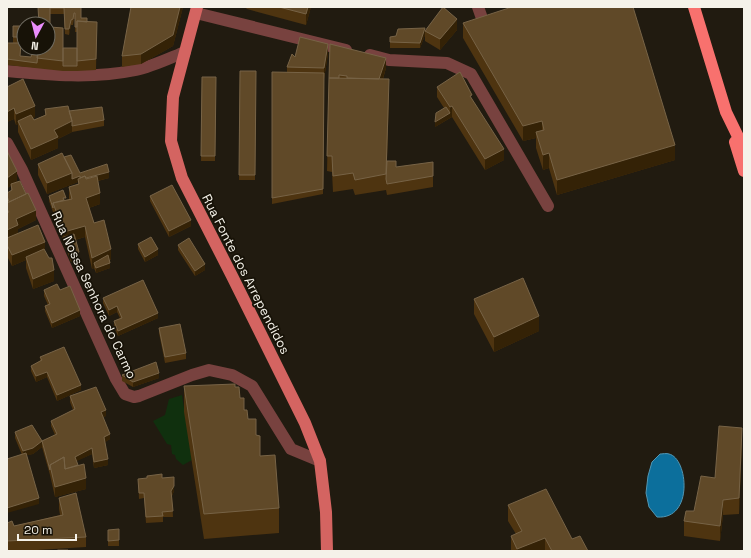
<svg xmlns="http://www.w3.org/2000/svg" width="751" height="558" font-family="'Space Grotesk',sans-serif">
<style>
.green{fill:#10300e}
.water{fill:#0c6f9c;stroke:#5296b3}
.lines{fill:none;stroke-linecap:round;stroke-linejoin:round}
.minor{stroke:#78423f;stroke-width:12}
.major{stroke:#d46461;stroke-width:12}
.highway{stroke:#f8716e;stroke-width:12}
.wall{fill:#4e3410;fill-rule:evenodd}
.shaded-wall{fill:#342206}
.building{fill:#604928;stroke:#776346}
.labels{text-anchor:middle;dominant-baseline:central;stroke-width:3.5;stroke-linejoin:round;paint-order:stroke}
.street-label{font-size:13px;fill:#f5f2e9;stroke:#171207}
</style>
<rect width="100%" height="100%" fill="#211b10"/>
<path class="green" d="M182 395 192 460 183 465 176 459 175 455 172 454 171 445 167 444 153 421 165 415 169 399Z"/>
<path class="water" d="M660 454C662 454 667 453 669 454 688 458 694 520 657 517L649 507 646 493 648 476 652 462Z"/>
<g class="lines">
<path class="minor" d="M478 7 484 24
M196 13 346 50
M370 55 389 60 447 63 471 74 548 206
M7 71C50 75 93 79 136 70 151 67 170 58 185 52
M7 143 22 170 116 379 125 394 134 397 139 396 192 375 209 370 232 375 252 386 291 449 320 461"/>
<path class="major" d="M197 7 173 97 171 141 182 178 232 276 305 423 320 461 326 512 327 551"/>
<path class="highway" d="M694 7 726 112 744 149
M735 142 744 171"/>
</g>
<path class="wall" d="M38 7H81V18L87 22H97L96 70 77 71H63L7 65V43H19H13V26H20V43L21 48 20 56 31 57 38 53 48 24H38ZM50 14H64L65 34 69 35 71 25H73L74 19H75V32H77V48L63 63V28L50 27Z
M131 7H183L173 46 141 64 122 67V56Z
M245 7H311L306 25 247 9Z
M463 23 675 160 557 195 549 168 543 170 536 148V138L523 141 463 38Z
M425 30H457L440 50 425 41V35L420 48H390V37L396 36Z
M330 44 386 68 383 79 389 94 387 161 396 167 433 173V187L387 195 386 190 355 195 353 189 333 192 332 172 327 171Z
M328 54 324 79 323 194 272 204V72H287V67L295 57Z
M240 71H256L255 180H239Z
M202 77H216L215 161H201Z
M7 87 35 117 33 118 34 120 45 115V109L69 111 104 120V126L72 132 58 139V148L31 160 18 132V124L16 125 14 119 7 122Z
M437 87 472 99 504 160 485 170 452 117 435 127 444 108 437 97Z
M7 151 17 182 36 220 18 229V233L45 251 54 281 33 289 26 268V260L12 266 7 256V203H8L7 193 11 191V186L7 188Z
M64 157 80 173 109 178 98 181 100 204 89 208 94 223 111 259 110 260V268L96 273 94 268 92 269 85 237 75 240 79 258 71 262 49 201V196L66 200 69 199V187L78 184V182L47 194 38 175V164Z
M150 196 191 226 169 237 150 201Z
M138 244 158 255 145 262 138 249Z
M178 245 205 270 195 276 178 250Z
M44 290H60L80 316 52 328 45 311V306L48 305 44 296Z
M103 298 158 318 118 336 114 327V321L120 318 117 312 109 316 103 303Z
M474 299 539 331 494 352 474 314Z
M159 328 186 353V359L165 363 159 333Z
M40 357 81 390 57 401 47 377 36 382 31 371V366L40 361Z
M122 375 159 378 133 387 122 381Z
M184 386 235 387 240 398 248 419 256 435 260 456 279 508V533L204 539 184 412Z
M70 396 106 416 103 417 110 439 105 442 108 465 94 468 92 454 76 461 86 489 55 497 50 475 42 447V441L55 435 51 426V421L73 410 70 402Z
M15 432 42 447 33 454 26 455 39 504 22 455 15 438Z
M742 443 739 514 723 515 720 541 684 536V521L694 511 715 478Z
M162 478 174 491 172 496 173 517H163V522L146 523 144 498 139 499 138 479Z
M59 498 86 537V547L21 551H7V523L14 526 60 515 59 509Z
M508 505 572 539 588 551H511V536L516 534 508 521Z
M108 530 119 540V546H108Z"/>
<path class="shaded-wall" d="M180 7H183L173 46 141 64V54Z
M308 7H311L306 25V14Z
M457 19V30L440 50V39Z
M71 20V25L69 35V29Z
M425 28V35L420 48V43Z
M328 44V54L324 79 323 194 324 68Z
M386 58V68L378 94V83Z
M389 79V94L386 180V179Z
M35 106V117L20 124 18 121V124L16 125V114Z
M452 106V117L450 118V107Z
M14 108V119L7 122V112Z
M450 113V118L435 127V122Z
M72 121V132L58 139V148L31 160V149L54 130Z
M542 121V137L536 132V138L523 141V126Z
M675 145V160L557 195V180Z
M504 149V160L485 170V159Z
M549 153V168L543 170V155Z
M17 171V182L11 184V186L7 188V178Z
M109 172V178L81 185V180Z
M72 173 80 176V181L78 179V182L47 194V183Z
M100 193V204L86 209V198Z
M36 210V220L18 229V236L7 241V230L16 219Z
M191 220V226L169 237V231Z
M85 226V237L66 242 64 237V232Z
M45 242V252L26 257V260L12 266V255Z
M111 249V259L96 267 94 263V268L92 269V258Z
M158 249V255L145 262V257Z
M79 252V258L71 262V256Z
M110 263V268L96 273V268Z
M205 264V270L195 276V271Z
M54 270V281L33 289V279Z
M117 306V312L109 316V310Z
M80 310V316L52 328V323Z
M158 313V318L118 336V331Z
M539 316V331L494 352V337Z
M47 372V377L36 382V376Z
M159 373V378L133 387V382Z
M81 385V390L57 401V395Z
M106 410V416L101 418V412Z
M742 428V443L739 514V498Z
M110 434V439L104 443V437Z
M42 441V447L33 454 23 456V451Z
M92 448V454L75 462V457Z
M108 459V465L94 468V462Z
M86 478V489L55 497V487Z
M174 486V491L171 497V491Z
M39 498V504L7 513V508Z
M723 500V515L720 541V526Z
M545 538V551H517V549Z"/>
<path class="building" d="M38 7H50V27L63 28V61L37 58 38 48H48V24H39Z
M50 7H81V18H87V22L77 21V27H75V13H74L73 19 71 20 69 29H65L64 8H50Z
M131 7H180L173 35 141 54 122 56Z
M279 7H308L306 14Z
M443 7 457 19 440 39 425 31Z
M512 7H633L675 145 557 180 549 153 543 155 536 132 544 130 542 121 523 126 463 23Z
M77 21 97 22 96 59 77 61Z
M13 26H20V37H13Z
M425 28 420 43 390 42V37L396 36 398 29Z
M300 37 328 44 324 68 287 67 292 54 295 57Z
M7 43H21L20 56 31 57 32 52 38 53 37 63 7 59Z
M330 44 386 58 379 79 347 78V76L339 75V78H329Z
M63 48H77V66H63Z
M240 71H256L255 175H239Z
M272 72 324 73 323 189 272 198Z
M460 72 472 95 470 96 504 149 485 159 452 106 450 107 437 87Z
M202 77H216L215 156H201Z
M329 78 389 79 386 174 355 180 353 173 333 176 332 156H327Z
M23 79 35 106 16 114 14 108 7 112V87Z
M68 106 72 121 54 130 58 137 31 149 18 121 31 115 34 120 46 115 45 109Z
M102 107 104 120 72 126V121L69 111Z
M446 107 450 113 435 122 436 113Z
M7 151 17 171 7 178Z
M62 153 72 173 47 183 38 164Z
M71 155 80 173 107 164 109 172 86 178 85 176 80 178V176L72 179V173L64 157Z
M387 161H396V167L433 162V176L387 184 386 179Z
M85 176 86 179 97 176 100 193 86 198 94 223 104 220 111 249 92 258 85 226 64 232 53 203 72 199 69 187 79 184 78 179Z
M20 181 26 194 9 202 7 196V193L12 190 11 184Z
M172 185 191 220 169 231 150 196Z
M63 190 66 198H63L64 200 53 203V208L49 196Z
M28 193 36 210 16 219 18 225 7 230V213L9 212 7 209V203Z
M38 225 45 242 12 255 7 245V238Z
M74 234 79 252 71 256 64 237Z
M151 237 158 249 145 257 138 244Z
M189 238 205 264 195 271 178 245Z
M44 249 49 258H52L54 270 33 279 26 257Z
M108 255 110 263 96 268 94 263Z
M523 278 539 316 494 337 474 299Z
M143 280 158 313 118 331 114 321 122 318 117 306 109 310 103 298Z
M57 284 60 290 70 286 80 310 52 323 45 306 50 304 44 290Z
M180 324 186 353 165 357 159 328Z
M64 347 81 385 57 395 47 372 36 376 31 366 42 360 40 357Z
M156 362 159 373 133 382 122 375Z
M235 384V387H239L240 398H244V410H247L248 419H256V435L260 436V456L275 455 279 508 204 514 184 386Z
M96 387 106 410 101 412 110 434 104 437 108 459 94 462 92 448 75 457 78 465 65 469 64 457 50 465V470L42 441 57 434 51 421 75 409 70 396Z
M32 425 42 441 33 448 23 451 15 432Z
M719 426 742 428 739 498 723 500 720 526 684 521 686 511H694L701 476 715 478Z
M26 453 39 498 7 508V459Z
M64 457 65 469 84 464 86 478 55 487 50 465Z
M162 474V478L174 477V486L171 491 173 511 162 512 163 516 146 517 144 493H139L138 479 147 478V476Z
M546 489 572 539 580 536 588 551H552L545 538 517 549 511 536 522 531 508 505Z
M76 493 86 537 7 541V523L12 521 14 526 63 515 59 498Z
M119 529V540L108 541V530Z
M58 550H68V551H56Z"/>
<g class="labels">
<g class="street-label">
<text transform="translate(246 274) rotate(63)">Rua Fonte dos Arrependidos</text>
<text transform="translate(94 295) rotate(65)">Rua Nossa Senhora do Carmo</text>
</g>
</g>
<rect width="751" height="558" fill="none" stroke="#f5f2e9" stroke-width="16"/>
<g transform="translate(36 36) rotate(187)"><circle r="19" fill="#171207" stroke="#706c61"/>
<path d="M0-3L7 15L0 10L-7 15Z" fill="#ea8dfc"/>
<text y="-6" font-size="11" font-weight="bold" text-anchor="middle" fill="#f5f2e9">N</text>
</g>
<path d="M18 534v6h58v-6" fill="none" stroke="#f5f2e9" stroke-width="2"/>
<text x="24" y="534" font-size="12" fill="#f5f2e9" stroke="#171207" stroke-width="3" paint-order="stroke">20 m</text>
</svg>
